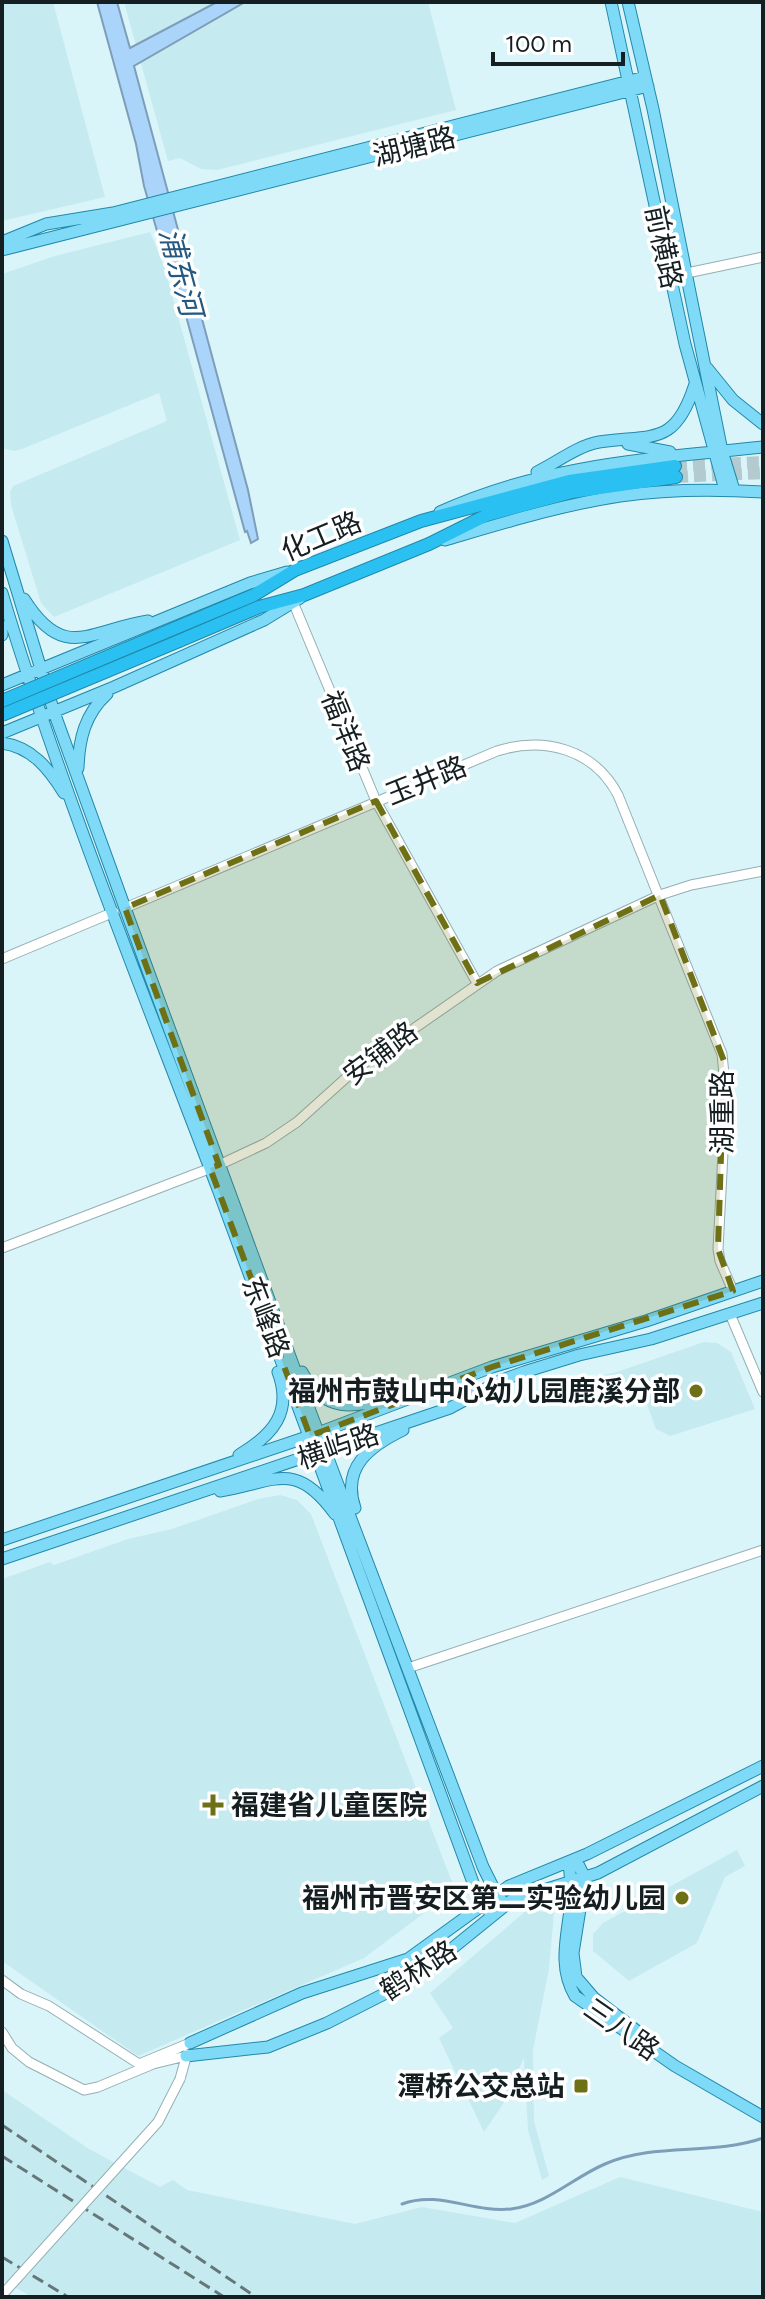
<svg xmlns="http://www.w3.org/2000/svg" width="765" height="2299" font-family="Figtree,'Noto Sans SC',sans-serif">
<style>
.built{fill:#c5eaef}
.water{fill:#aad4fa;stroke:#7d9eb9;stroke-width:2}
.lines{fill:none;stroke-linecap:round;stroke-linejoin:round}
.stream{stroke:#7d9eb9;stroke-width:3}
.highway-tunnel{stroke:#b3cace;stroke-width:12;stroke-dasharray:12 6;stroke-linecap:butt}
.minor-casing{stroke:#95afb2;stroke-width:11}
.major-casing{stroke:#2388a9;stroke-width:13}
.highway-casing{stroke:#2388a9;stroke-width:14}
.minor{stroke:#fff;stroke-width:9}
.major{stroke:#7fdaf7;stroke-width:11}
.highway{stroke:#2ac1f2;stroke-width:12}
.rail{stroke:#66777a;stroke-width:3;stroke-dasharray:12 6;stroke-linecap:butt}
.minor-bridge-casing{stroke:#95afb2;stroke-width:11;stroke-linecap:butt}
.highway-bridge-casing{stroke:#2388a9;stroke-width:14;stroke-linecap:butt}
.minor-bridge{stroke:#fff;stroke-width:9}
.highway-bridge{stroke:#2ac1f2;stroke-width:12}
.marked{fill:#6d7014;fill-opacity:0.2;stroke:#6d7014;stroke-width:6;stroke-dasharray:16 10;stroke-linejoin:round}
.poi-dot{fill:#6d7014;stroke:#fff;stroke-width:3}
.labels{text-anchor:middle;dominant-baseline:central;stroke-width:7;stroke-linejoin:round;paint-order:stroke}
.street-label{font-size:28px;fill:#151f21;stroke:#fff}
.poi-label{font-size:28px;font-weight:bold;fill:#151f21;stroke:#fff;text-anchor:end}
.water-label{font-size:30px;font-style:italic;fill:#245881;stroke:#fff}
</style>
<rect width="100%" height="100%" fill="#daf5f9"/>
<path class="built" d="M2 2H53L105 197 2 221Z
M124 2H428L456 110 217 170 201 169 180 158 168 161Z
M150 232 164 266 240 540 54 617 41 603 11 505 10 492 13 486 167 421 159 393 22 449 14 451 2 448V274L55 256Z
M704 1342 717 1343 731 1352 755 1409 670 1436 656 1429 640 1386 600 1399 592 1377 614 1373Z
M280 1495 297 1500 311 1514 455 1890 364 1958 138 2056 2 1961V1579L50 1562 54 1565 128 1539 172 1529 258 1499Z
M737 1850 745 1866 725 1877 697 1943 629 1981 593 1951V1934L603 1923Z
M527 1910 554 1913 549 1969 533 2050 534 2121 549 2176 542 2180 528 2130 524 2058 503 2104 484 2132 439 2038 453 2028 430 1993Z
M2 2090 89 2149 160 2187 173 2180 187 2190 355 2224 422 2207 515 2223 620 2177 763 2212V2297H32L2 2280Z"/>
<path class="water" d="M97 2H117L130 48 217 2H245L134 66 248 490 258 539 251 543 247 531 245 532 171 261 157 231 144 186 136 144Z"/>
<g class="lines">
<path class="stream" d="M402 2204C440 2190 472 2213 511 2209 546 2205 574 2177 605 2164 656 2142 712 2156 763 2138"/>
<path class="highway-tunnel" d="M675 466 763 462
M676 477 763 473"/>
<defs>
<path id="minor" d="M687 273 763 257
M293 602 376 801 477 983
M125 908 497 751C544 736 594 749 618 795L722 1054 726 1095 718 1249 720 1261 733 1291
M2 959 114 912
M2 1248 219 1165 266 1143 297 1122 357 1068 497 971 660 895 691 885 763 871
M730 1314 763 1392
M408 1668 763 1550
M2 1980 21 1994 49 2006 139 2064 190 2043
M2 2032 12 2048 29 2062 84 2090 98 2087 153 2064 186 2056
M180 2079 187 2054"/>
<path id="major" d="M611 2 685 344 725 490
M628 2 653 109 722 451 734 490
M2 242 46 224 113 213 645 77
M2 250 648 86
M707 368 733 400 763 424
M628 444 670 452
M537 472C556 463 577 446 599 442 653 434 675 447 695 384
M440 512C545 464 650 459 763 447
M445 540C503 523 561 505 620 496 668 489 715 489 763 492
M2 541 54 712 125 908 310 1411 483 1867 496 1893 505 1905
M2 593C63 796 144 994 219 1192 306 1424 389 1656 475 1888L492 1916
M24 599C64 663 90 630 148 621
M2 626V635
M2 685 250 583 287 572
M2 733 114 687 264 620 300 598
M2 743C32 747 49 769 64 793
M78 768C79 739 85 714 107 694
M302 1372C327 1419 360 1405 401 1395
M239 1455C273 1435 293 1412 278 1372
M220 1491C275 1482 295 1459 335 1514
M355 1508C341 1467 370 1446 403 1430
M2 1540 310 1436 492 1367 646 1321 763 1281
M2 1559 450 1408 502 1380 524 1372 579 1355 651 1339 763 1303
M569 1862C570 1875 572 1888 571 1901 568 1934 557 1965 575 1996L675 2066 763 2117
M569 1862 579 1866 585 1878 573 1953 576 1977 594 1998 646 2038
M190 2043 302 1993 408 1959 509 1886 587 1854 763 1766
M186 2056 268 2047 327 2023 388 1992 433 1964 512 1900 598 1873 763 1786"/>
<path id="highway" d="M173 629 254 595 295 570 421 521 569 481 675 466
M179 641 259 607 304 595 429 544 487 515 572 492 676 477"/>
</defs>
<use href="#minor" class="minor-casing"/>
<use href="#major" class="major-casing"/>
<use href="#highway" class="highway-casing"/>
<use href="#minor" class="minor"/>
<use href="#major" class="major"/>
<use href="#highway" class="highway"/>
<path class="rail" d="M2 2125 256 2297
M2 2156 224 2297
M2 2257 68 2297"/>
<defs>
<path id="minor-bridge" d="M2 2295 158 2122 180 2079"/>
<path id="highway-bridge" d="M2 701 173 629
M2 715 179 641"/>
</defs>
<use href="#minor-bridge" class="minor-bridge-casing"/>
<use href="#highway-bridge" class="highway-bridge-casing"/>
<use href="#minor-bridge" class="minor-bridge"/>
<use href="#highway-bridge" class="highway-bridge"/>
</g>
<path class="marked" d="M376 801 477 983 660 895 724 1061 718 1249 733 1291 492 1367 310 1436 210 1168 219 1165 125 908Z"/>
<g class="poi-dot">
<circle cx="696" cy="1391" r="8"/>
<path d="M209 1793h8v8h8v8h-8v8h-8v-8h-8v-8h8z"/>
<circle cx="682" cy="1898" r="8"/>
<rect x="573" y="2078" width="16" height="16" rx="4"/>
</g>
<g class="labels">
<g class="street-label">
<text transform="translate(414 146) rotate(-14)">湖塘路</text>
<text transform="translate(664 247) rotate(78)">前横路</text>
<text transform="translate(321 536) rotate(-23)">化工路</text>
<text transform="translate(346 731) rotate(68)">福洋路</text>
<text transform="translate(426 780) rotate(-22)">玉井路</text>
<text transform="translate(380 1053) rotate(-37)">安铺路</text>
<text transform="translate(722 1112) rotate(-90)">湖重路</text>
<text transform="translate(266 1317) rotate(69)">东峰路</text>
<text transform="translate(338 1446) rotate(-19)">横屿路</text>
<text transform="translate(418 1970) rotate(-33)">鹤林路</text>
<text transform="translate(622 2029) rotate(35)">三八路</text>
</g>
<g class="poi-label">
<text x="680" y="1391">福州市鼓山中心幼儿园鹿溪分部</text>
<text x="231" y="1805" text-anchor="start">福建省儿童医院</text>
<text x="666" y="1898">福州市晋安区第二实验幼儿园</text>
<text x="565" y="2086">潭桥公交总站</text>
</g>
<g class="water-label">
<text transform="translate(181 272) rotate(75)">浦东河</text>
</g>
</g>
<rect width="765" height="2299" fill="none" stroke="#151f21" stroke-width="8"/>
<path d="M493 52v12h130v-12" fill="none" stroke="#151f21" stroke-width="4"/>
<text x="505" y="52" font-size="24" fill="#151f21" stroke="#ffffff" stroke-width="6" paint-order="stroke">100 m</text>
</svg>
